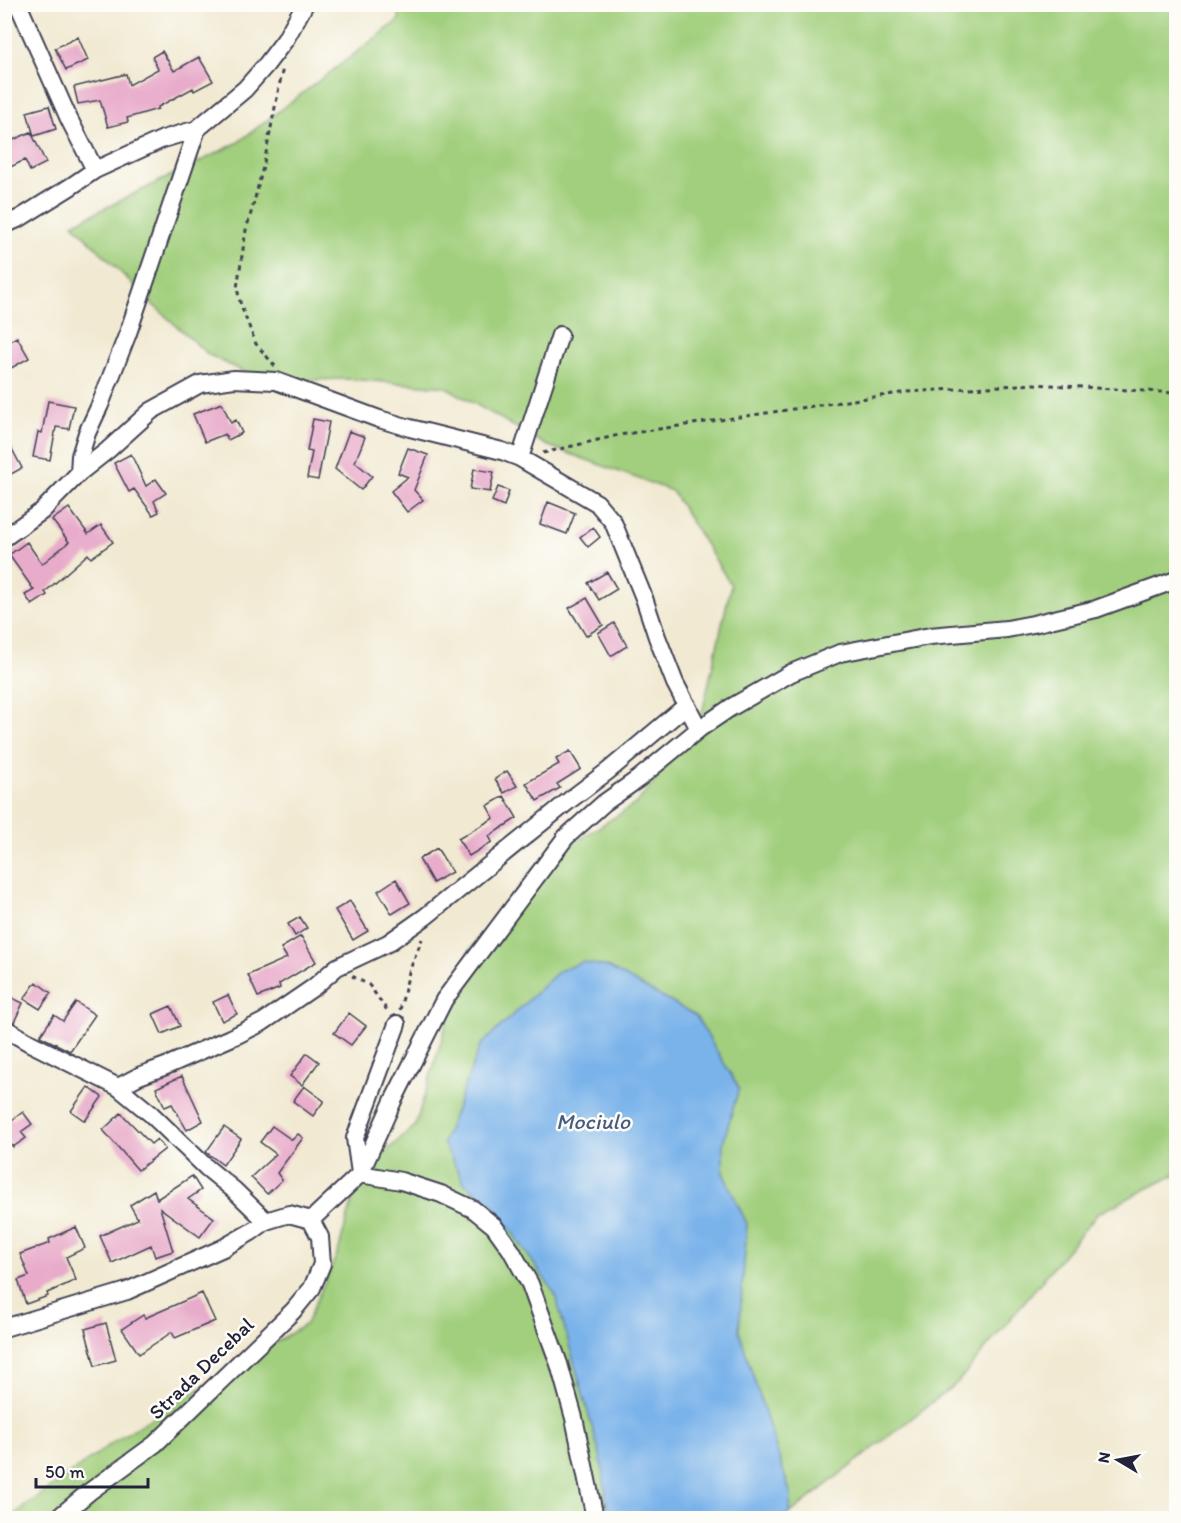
<svg xmlns="http://www.w3.org/2000/svg" width="1181" height="1523" font-family="Itim,sans-serif">
<style>
.green{fill:#a1cf7d;stroke:#62785c;stroke-width:1.5}
.water{fill:#7ab3ea;stroke:#4e6a92;stroke-width:1.5}
.building{fill:#e8abca}
.lines{fill:none;stroke-linecap:round;stroke-linejoin:round}
.minor-casing{stroke:#414052;stroke-width:20}
.path{stroke:#414052;stroke-width:3;stroke-dasharray:4.5 4.5;stroke-linecap:butt}
.minor{stroke:#fff;stroke-width:16}
.labels{text-anchor:middle;dominant-baseline:central;stroke-width:5;stroke-linejoin:round;paint-order:stroke}
.street-label{font-size:21px;fill:#22223b;stroke:#fdfcf7}
.water-label{font-size:22px;font-style:italic;fill:#455c81;stroke:#fdfcf7}
</style>
<rect width="100%" height="100%" fill="#fdfcf7"/>
<filter id="ink" filterUnits="userSpaceOnUse"><feTurbulence type="fractalNoise" baseFrequency=".0167" numOctaves="2"/><feDisplacementMap in="SourceGraphic" scale="12" xChannelSelector="R" yChannelSelector="G"/><feConvolveMatrix kernelMatrix="1 2 1 2 8 2 1 2 1" color-interpolation-filters="sRGB"/></filter>
<filter id="wash" filterUnits="userSpaceOnUse"><feTurbulence type="fractalNoise" baseFrequency=".008" numOctaves="4" result="noise"/><feDisplacementMap in="SourceGraphic" scale="24" xChannelSelector="R" yChannelSelector="G"/><feGaussianBlur stdDeviation="1.35" result="paint"/><feColorMatrix in="noise" values="0 0 0 0 0 0 0 0 0 0 0 0 0 0 0 0 0 1.4 0 .05"/><feComposite in="paint" operator="in"/></filter>
<g filter="url(#wash)">
<rect width="100%" height="100%" fill="#f1e9d1"/>
<path class="green" d="M399 5H1176V1174L1097 1214 958 1382 784 1518H10L24 1507 122 1436 306 1324 338 1252 360 1174 415 1126 469 951 533 869 637 803 700 722 731 585 672 491 546 445 446 387 348 379 263 381 209 355 151 303 73 224 237 143 399 20Z"/>
<path class="water" d="M582 962 608 967 696 1016 739 1088 723 1143V1173L747 1224 739 1331 791 1495 790 1513 783 1518H609L601 1459 555 1294 493 1205 465 1184 443 1143 480 1046 559 971Z"/>
<g id="blocks">
<path class="building" d="M78 37 88 60 66 70 55 48Z
M162 51 174 71 199 57 213 81 194 91 193 88 158 107V109L127 118 128 122 108 127 100 100 78 104 74 87 126 74 129 85 158 69 152 57Z
M49 106 56 129 34 136 27 112Z
M31 132 46 163 30 171 25 160 4 170V144Z
M17 337 29 358 4 372V344Z
M48 401 74 406 69 429 56 427 50 460 33 457 38 432 42 433Z
M222 403 231 423 236 420 242 433 228 440 225 434 205 442 193 414Z
M313 419 329 422 318 480 307 478 312 452 307 451Z
M349 431 365 437 355 462 372 476 361 490 335 469Z
M4 434 22 468 4 478Z
M408 448 428 455 414 490 423 500 407 512 391 491 408 477 398 473Z
M131 454 146 486 156 479 166 493 154 501 159 512 153 515 134 489 129 492 114 463Z
M474 469 494 472 490 492 470 489Z
M498 487 509 491 504 506 492 501Z
M548 502 575 513 567 534 540 524Z
M69 508 88 534 101 525 113 542 91 558 88 554 45 592 47 595 32 605 25 595 34 590 9 555 27 542 42 564 69 542 52 520Z
M593 527 600 537 588 547 580 537Z
M607 572 617 589 599 600 588 583Z
M587 598 603 625 586 636 569 608Z
M614 623 627 646 611 656 598 633Z
M570 751 581 769 557 784 560 788 537 801 526 783 559 764 556 759Z
M507 771 517 786 504 793 495 779Z
M504 796 517 818 489 836 492 842 469 856 458 839 494 818 487 806Z
M437 848 452 872 433 883 419 859Z
M396 879 410 903 392 914 378 891Z
M350 901 368 931 353 940 335 910Z
M300 917 307 928 295 936 288 924Z
M301 936 316 962 279 984 280 988 258 997 248 975 287 958 281 948Z
M36 982 51 993 40 1009 24 999Z
M4 994 23 1003 14 1022 4 1018Z
M228 995 237 1014 222 1021 213 1002Z
M76 1002 95 1015 70 1051 40 1036 54 1015 63 1021Z
M171 1006 180 1026 162 1034 153 1014Z
M349 1013 366 1026 351 1045 334 1033Z
M307 1053 319 1062 302 1085 290 1076Z
M182 1076 203 1121 187 1130 172 1104 165 1107 156 1088Z
M304 1086 324 1101 313 1116 293 1101Z
M88 1087 102 1097 85 1121 71 1111Z
M4 1110 12 1120 23 1112 32 1124 21 1132 26 1138 13 1147 4 1135Z
M121 1113 151 1144 157 1139 165 1149 138 1170 103 1130Z
M272 1126 292 1140 298 1134 303 1138 277 1173 282 1180 267 1194 251 1177 276 1154 260 1142Z
M224 1127 241 1139 223 1165 206 1152Z
M192 1176 201 1190 188 1199 214 1218 200 1237 160 1208 173 1251 155 1257 151 1245 112 1263 100 1236 138 1219 130 1205 154 1190 157 1199Z
M76 1227 85 1248 66 1257 76 1280 47 1293 48 1296 26 1304 18 1280 29 1276 20 1254 50 1243 49 1239Z
M202 1293 215 1321 175 1338 172 1332 139 1354 122 1329 143 1315 145 1318Z
M106 1323 116 1360 95 1366 85 1329Z"/>
</g>
</g>
<g filter="url(#ink)">
<use href="#blocks" fill-opacity="0" stroke="#414052" stroke-width="1.5"/>
<g class="lines">
<defs>
<path id="minor" d="M18 4 69 119 95 170
M4 225 20 218 70 187 95 170 163 139 197 129 245 89 266 65 285 40 305 4
M520 458 560 335
M79 473 80 456 87 433 100 405 128 333 197 129
M4 538 42 511 79 473 108 450 151 411 200 384 234 379 276 381 379 419 410 428 502 451 520 458 597 503 613 522 644 598 657 637 675 683 699 729
M4 1028 30 1043 118 1087 151 1114 207 1168 234 1190 266 1221
M118 1087 139 1076 166 1066 237 1035 263 1022 314 987 337 967 388 943 425 917 571 799 608 771 687 705
M360 1173 355 1138 397 1024
M360 1174 401 1181 441 1194 473 1209 494 1226 511 1250 530 1284 559 1364 574 1418 595 1518
M311 1220 360 1174 393 1101 444 1000 566 837 604 803 638 779 699 729 730 708 791 673 840 653 930 636 1007 629 1033 624 1096 609 1176 580
M4 1328 127 1291 223 1248 251 1232 266 1221 289 1214 311 1220
M58 1518 89 1492 155 1444 293 1311 312 1288 322 1264 320 1237 311 1220"/>
</defs>
<use href="#minor" class="minor-casing"/>
<path class="path" d="M275 366 256 344 241 306 237 288 246 230 253 206 264 163 283 67
M543 453 619 435 907 392 1034 384 1176 393
M352 976 369 985 389 1013
M400 1010 409 972 422 939"/>
<use href="#minor" class="minor"/>
</g>
</g>
<g class="labels">
<g class="street-label">
<text transform="translate(201 1368) rotate(-44)">Strada Decebal</text>
</g>
<g class="water-label">
<text x="593" y="1121">Mociulo</text>
</g>
</g>
<rect width="1181" height="1523" fill="none" stroke="#fdfcf7" stroke-width="24"/>
<g transform="translate(1118 1460) rotate(280)" stroke="#fdfcf7" stroke-width="4.5" paint-order="stroke">
<path d="M0-4.5L10 22L0 15L-10 22Z" fill="#22223b"/>
<text y="-9" font-size="16" font-weight="bold" text-anchor="middle" fill="#22223b">N</text>
</g>
<path d="M36 1478v9h112v-9" fill="none" stroke="#22223b" stroke-width="3"/>
<text x="45" y="1478" font-size="18" fill="#22223b" stroke="#fdfcf7" stroke-width="4.5" paint-order="stroke">50 m</text>
</svg>
